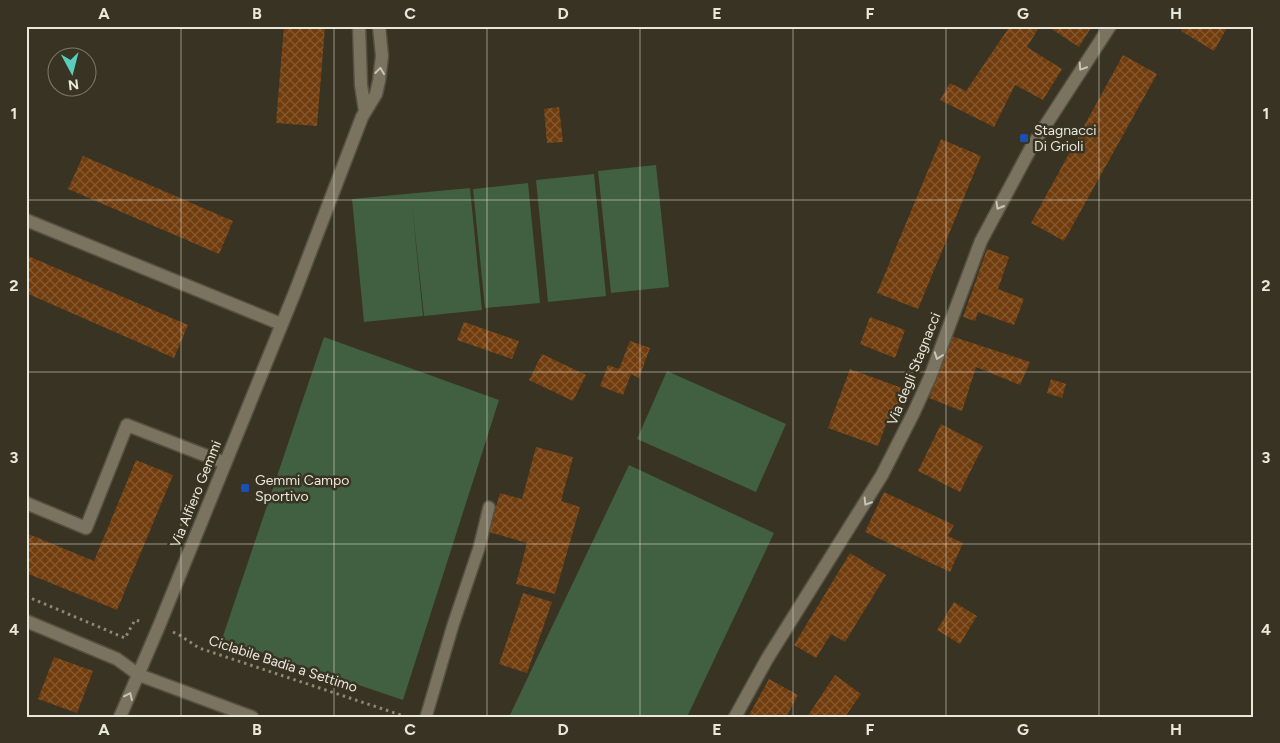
<svg xmlns="http://www.w3.org/2000/svg" width="1280" height="743" font-family="Figtree,sans-serif">
<style>
.green{fill:#415f41}
.building{fill:url(#building-cross-hatch)}
.lines{fill:none;stroke-linecap:round;stroke-linejoin:round}
.service-casing{stroke:#555041;stroke-width:14}
.minor-casing{stroke:#555041;stroke-width:15}
.path{stroke:#8c8879;stroke-width:3;stroke-dasharray:2.5 4;stroke-linecap:butt}
.service{stroke:#797360;stroke-width:11}
.minor{stroke:#797360;stroke-width:12}
.oneway{stroke:#c8c4b7}
.grid{fill:none;stroke:#eae7dc;stroke-width:1;stroke-opacity:0.55}
.transit-dot{fill:#1a4fb4;stroke:#383322;stroke-width:2}
.labels{text-anchor:middle;dominant-baseline:central;stroke-width:5;stroke-linejoin:round;paint-order:stroke}
.poi-label{font-size:14px;fill:#eae7dc;stroke:#383322;text-anchor:start}
.street-label{font-size:14px;fill:#eae7dc;stroke:#383322}
.neatline{fill:none;stroke:#eae7dc;stroke-width:2}
.grid-label{font-size:16px;text-anchor:middle;font-weight:bold;fill:#eae7dc}
</style>
<defs>
<pattern id="building-cross-hatch" width="8" height="8" patternUnits="userSpaceOnUse" patternTransform="scale(1.25)"><rect width="8" height="8" fill="#713d0e"/><path d="M0 0l8 8M0 8l8-8" fill="none" stroke="#855930"/></pattern>
</defs>
<rect width="100%" height="100%" fill="#383322"/>
<path class="green" d="M656 165 669 287 611 293 598 171Z
M594 174 606 296 548 302 536 180Z
M528 183 540 303 485 308 473 189Z
M470 188 482 310 424 316 412 204 423 316 364 322 352 199Z
M324 337 499 400 403 700 222 639Z
M667 371 786 424 756 492 637 439Z
M629 465 774 533 687 717H509Z"/>
<path class="building" d="M284 26 325 27 317 126 276 123Z
M1010 26H1040L1027 47 1062 69 1043 100 1015 85 994 127 940 100 950 83 966 91Z
M1047 26H1092L1079 47Z
M1184 26H1228L1214 51 1181 31Z
M1123 55 1157 74 1064 241 1031 223Z
M559 107 563 142 547 143 544 109Z
M941 139 981 156 918 309 877 293Z
M83 156 233 221 219 254 68 189Z
M987 249 1009 257 998 289 1024 299 1014 325 978 312 975 321 963 317Z
M26 255 188 325 174 358 26 293Z
M870 317 905 330 895 358 860 344Z
M464 322 519 341 512 359 457 340Z
M951 336 1030 362 1020 385 976 367 962 411 929 398Z
M630 341 650 348 639 378 631 374 623 395 600 386 608 365 619 369Z
M542 354 586 375 573 401 529 380Z
M850 369 910 391 898 423 888 419 878 446 828 428Z
M1051 379 1066 384 1062 398 1047 393Z
M941 424 983 446 960 492 918 471Z
M536 447 573 457 561 501 580 507 555 594 516 584 527 543 489 532 500 493 522 499Z
M136 460 173 475 117 610 26 573V533L94 561Z
M884 492 954 525 948 536 963 543 950 572 865 532Z
M850 553 886 575 845 642 831 634 816 658 794 645Z
M523 593 552 602 527 673 499 664Z
M954 602 977 616 960 644 937 630Z
M54 657 93 671 77 713 38 699Z
M835 675 861 694 845 717H807Z
M769 679 798 695 786 717H748Z"/>
<g class="lines">
<defs>
<path id="service" d="M426 717 453 625 479 548 489 507"/>
<path id="minor" d="M359 26 361 85 365 111
M26 220 281 324
M26 503 86 528 127 425 225 463
M26 621 117 659 139 675 252 717
M120 717 159 626 295 292 362 117 376 94 379 81 382 56 379 26
M735 717 767 659 882 475 914 412 930 377 981 241 1032 146 1110 26"/>
</defs>
<use href="#service" class="service-casing"/>
<use href="#minor" class="minor-casing"/>
<path class="path" d="M26 596 125 638 135 620 143 622
M173 632 181 636 199 648 407 717"/>
<use href="#service" class="service"/>
<use href="#minor" class="minor"/>
</g>
<defs><path id="oneway-chevron" d="M-2-3.5L2.5 0L-2 3.5" fill="none" stroke-width="1.6" stroke-linecap="round" stroke-linejoin="round" transform="scale(1.25)"/></defs>
<g class="oneway">
<use href="#oneway-chevron" transform="translate(1082 67) rotate(123)"/>
<use href="#oneway-chevron" transform="translate(380 71) rotate(-83)"/>
<use href="#oneway-chevron" transform="translate(999 206) rotate(120)"/>
<use href="#oneway-chevron" transform="translate(938 356) rotate(110)"/>
<use href="#oneway-chevron" transform="translate(867 502) rotate(122)"/>
<use href="#oneway-chevron" transform="translate(129 696) rotate(-65)"/>
</g>
<path class="grid" d="M181 26V717M334 26V717M487 26V717M640 26V717M793 26V717M946 26V717M1099 26V717M26 200H1254M26 372H1254M26 544H1254"/>
<g class="transit-dot">
<rect x="1019" y="133" width="10" height="10" rx="2.5"/>
<rect x="240" y="483" width="10" height="10" rx="2.5"/>
</g>
<g class="labels">
<g class="poi-label">
<text x="1034" y="130">Stagnacci<tspan x="1034" dy="16">Di Grioli</tspan></text>
<text x="255" y="480">Gemmi Campo<tspan x="255" dy="16">Sportivo</tspan></text>
</g>
<g class="street-label">
<text transform="translate(914 369) rotate(-68)">Via degli Stagnacci</text>
<text transform="translate(196 494) rotate(-68)">Via Alfiero Gemmi</text>
<text transform="translate(283 664) rotate(18)">Ciclabile Badia a Settimo</text>
</g>
</g>
<rect width="1280" height="743" fill="none" stroke="#383322" stroke-width="55"/>
<g transform="translate(72 72) rotate(173)"><circle r="24" fill="#383322" stroke="#7f7b6c"/>
<path d="M0-4L9 19L0 12L-9 19Z" fill="#59cebf"/>
<text y="-8" font-size="14" font-weight="bold" text-anchor="middle" fill="#eae7dc">N</text>
</g>
<rect x="28" y="28" width="1224" height="688" class="neatline"/>
<g class="grid-label">
<text x="104" y="19">A</text>
<text x="257" y="19">B</text>
<text x="410" y="19">C</text>
<text x="563" y="19">D</text>
<text x="717" y="19">E</text>
<text x="870" y="19">F</text>
<text x="1023" y="19">G</text>
<text x="1176" y="19">H</text>
<text x="14" y="119">1</text>
<text x="1266" y="119">1</text>
<text x="14" y="291">2</text>
<text x="1266" y="291">2</text>
<text x="14" y="463">3</text>
<text x="1266" y="463">3</text>
<text x="14" y="635">4</text>
<text x="1266" y="635">4</text>
<text x="104" y="735">A</text>
<text x="257" y="735">B</text>
<text x="410" y="735">C</text>
<text x="563" y="735">D</text>
<text x="717" y="735">E</text>
<text x="870" y="735">F</text>
<text x="1023" y="735">G</text>
<text x="1176" y="735">H</text>
</g>
</svg>
